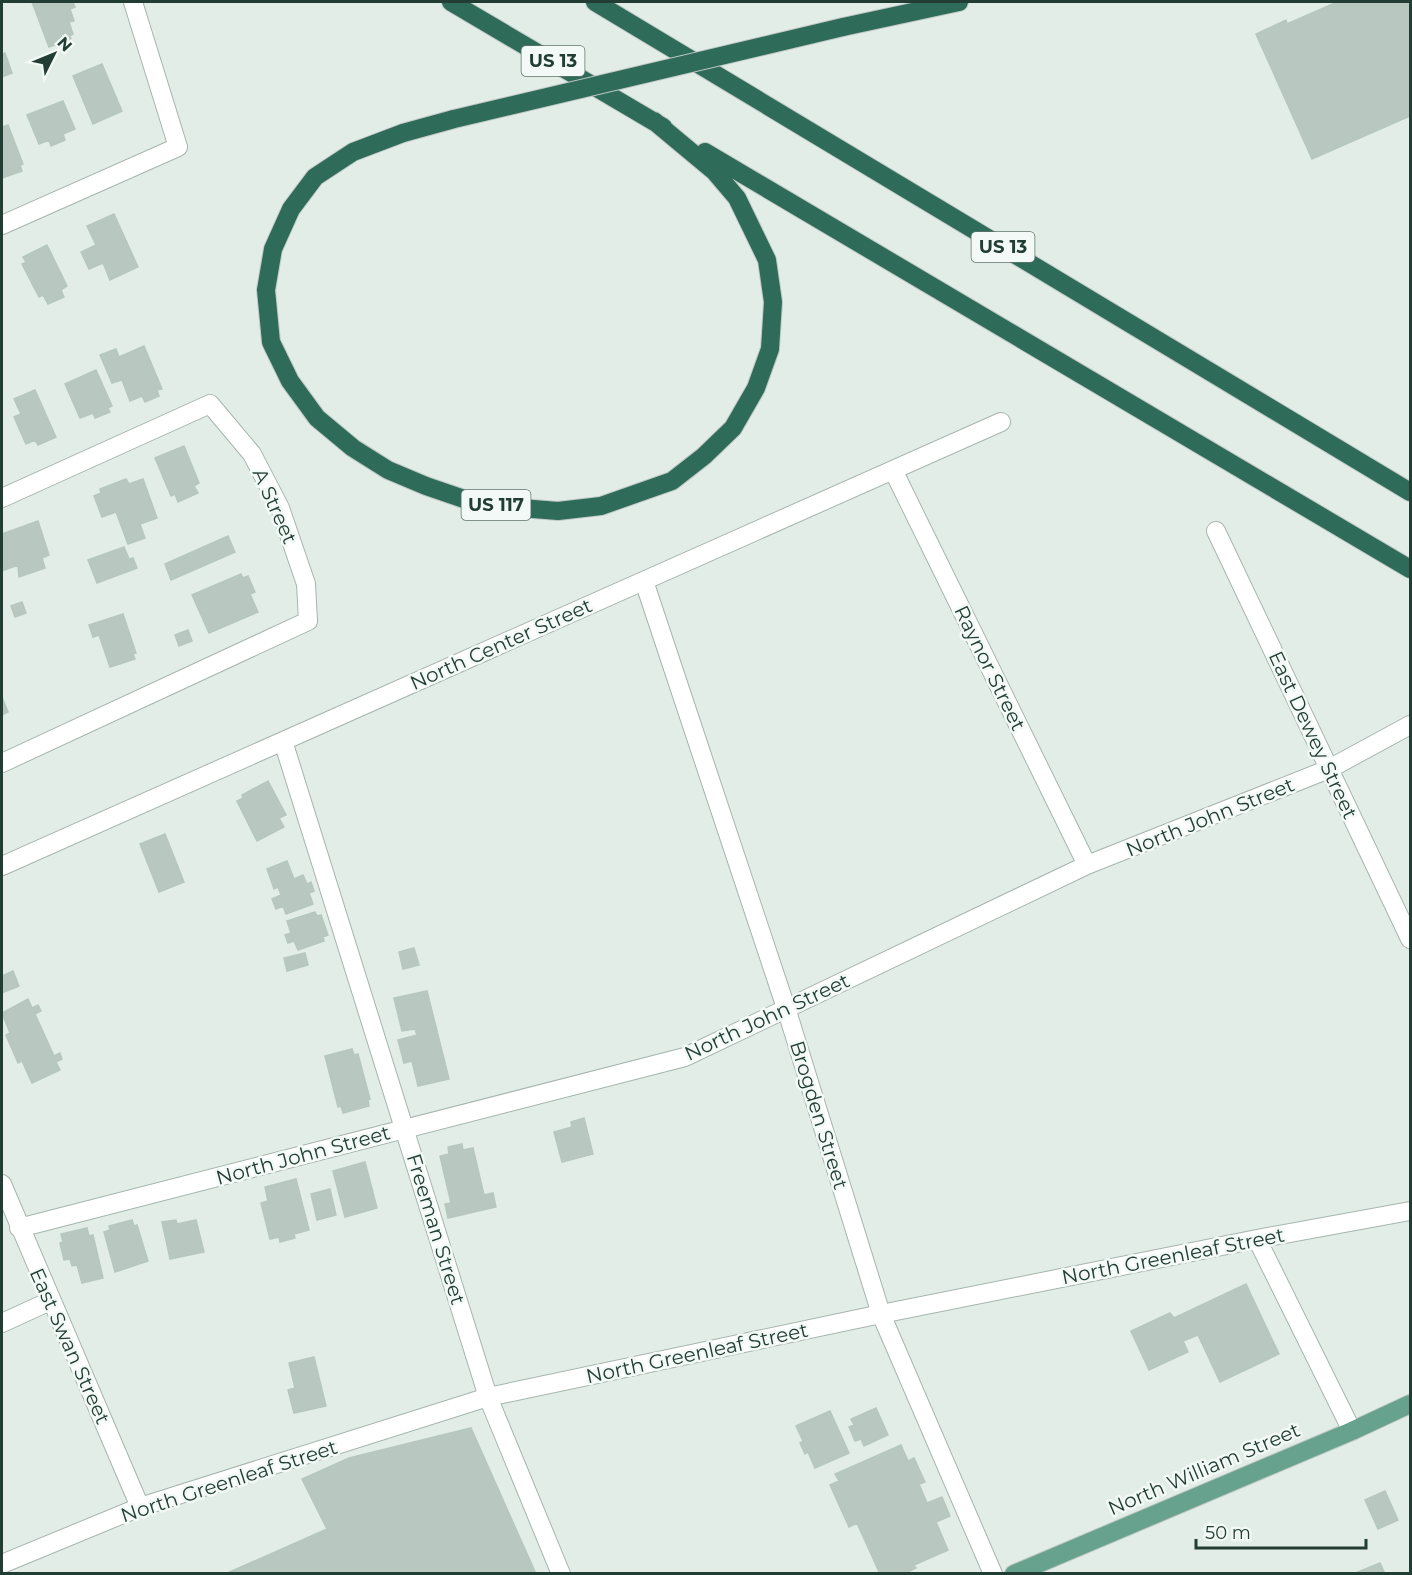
<svg xmlns="http://www.w3.org/2000/svg" width="1412" height="1575" font-family="Montserrat,sans-serif">
<style>
.building{fill:#b8c8c0;stroke:#b5c7be;stroke-width:1.5}
.lines{fill:none;stroke-linecap:round;stroke-linejoin:round}
.street-casing{stroke:#a5b5ae;stroke-width:20}
.primary-casing{stroke:#c1c9c6;stroke-width:20}
.highway-casing{stroke:#c1c9c6;stroke-width:20}
.street{stroke:#fff;stroke-width:18}
.primary{stroke:#67a28e;stroke-width:18}
.highway{stroke:#2e6b59;stroke-width:18}
.highway-bridge-casing{stroke:#c1c9c6;stroke-width:20;stroke-linecap:butt}
.highway-bridge{stroke:#2e6b59;stroke-width:18}
.labels{text-anchor:middle;dominant-baseline:central;stroke-width:5;stroke-linejoin:round;paint-order:stroke}
.shield{fill:#f3f9f6;stroke:#61766e;stroke-width:1.5}
.shield-label{font-size:18px;font-weight:bold;fill:#223e34}
.street-label{font-size:20px;fill:#223e34;stroke:#f3f9f6}
</style>
<rect width="100%" height="100%" fill="#e3ede7"/>
<path class="building" d="M32 2H73L75 7 70 9 74 21 69 22 73 34 70 36 71 39 49 47Z
M1337 2H1410V116L1312 159 1256 34 1286 20 1287 24Z
M5 53 12 73 2 77V54Z
M102 64 122 111 93 124 73 76Z
M63 101 75 129 63 134 65 140 51 146 49 140 39 144 27 115Z
M8 125 23 164 20 165 22 171 2 178V127Z
M114 214 138 267 110 280 103 263 89 269 81 252 96 245 87 226Z
M47 245 67 286 61 290 64 297 48 304 43 295 39 297 22 264 26 262 23 257Z
M144 346 162 389 157 390 159 396 145 402 142 396 130 401 122 380 112 383 100 355 116 349 119 357Z
M96 370 112 406 108 408 110 412 95 418 93 413 80 418 65 384Z
M35 390 56 437 38 445 35 440 26 444 14 417 21 414 14 399Z
M184 446 199 483 194 486 198 493 178 502 175 494 171 496 155 458Z
M126 479 129 484 143 479 157 518 140 524 145 538 128 544 116 512 102 517 94 496 101 493 100 489Z
M38 521 49 555 42 558 45 568 19 577 18 565 2 571V534Z
M228 536 235 552 171 580 165 564Z
M124 547 129 559 133 558 137 568 97 583 88 560Z
M241 574 243 578 248 576 255 592 250 594 258 612 209 633 192 595Z
M22 602 26 613 15 617 11 606Z
M123 614 136 653 133 654 135 659 110 667 99 635 93 637 89 625Z
M188 630 192 641 179 646 175 635Z
M2 697 8 712 2 715Z
M268 781 286 815 279 818 284 827 257 841 237 801 243 798 242 795Z
M165 834 184 882 159 892 140 844Z
M287 861 294 879 303 875 307 884 311 882 314 891 309 893 313 904 286 914 283 906 276 909 272 899 281 895 278 887 274 889 267 869Z
M315 912 317 916 321 915 328 935 323 937 324 941 298 950 294 941 288 943 285 935 291 933 287 921Z
M414 948 419 965 403 969 399 952Z
M305 953 308 965 287 971 284 958Z
M13 971 19 986 2 993V976Z
M427 991 449 1079 418 1086 412 1061 404 1063 398 1040 417 1035 415 1029 402 1031 394 998Z
M28 999 32 1008 38 1005 41 1011 35 1014 54 1056 60 1053 62 1059 56 1062 60 1070 32 1083 22 1061 18 1063 6 1035 10 1033 2 1013Z
M352 1049 354 1055 358 1054 370 1099 368 1100 369 1106 343 1113 341 1106 338 1107 325 1056Z
M584 1118 593 1154 562 1162 554 1132 572 1127 571 1122Z
M462 1144 463 1150 473 1148 484 1195 493 1193 496 1207 448 1218 445 1204 451 1203 440 1156 449 1154 448 1147Z
M365 1162 377 1208 345 1217 333 1171Z
M296 1179 309 1230 294 1234 295 1238 280 1242 279 1237 270 1239 261 1203 268 1201 265 1187Z
M330 1189 336 1215 317 1220 311 1194Z
M132 1220 134 1226 137 1225 148 1261 115 1272 104 1232 110 1230 109 1226Z
M176 1220 177 1224 196 1220 204 1252 170 1259 162 1222Z
M87 1228 89 1236 93 1235 103 1278 82 1283 77 1265 72 1266 70 1259 64 1260 60 1243 63 1242 61 1234Z
M1246 1284 1279 1354 1220 1382 1198 1335 1183 1341 1188 1352 1149 1370 1131 1331 1170 1313 1174 1318Z
M314 1357 326 1406 294 1413 288 1390 295 1388 289 1363Z
M876 1408 888 1435 864 1446 861 1439 855 1441 849 1427 854 1425 851 1419Z
M830 1411 849 1453 815 1468 808 1452 805 1454 800 1443 803 1441 796 1426Z
M471 1428 536 1574H225L327 1529 302 1479 349 1458Z
M901 1445 908 1461 914 1458 925 1482 919 1484 927 1503 942 1497 950 1516 936 1522 948 1550 914 1565 916 1568 904 1574H880L857 1523 849 1527 830 1485 839 1481 835 1474Z
M1385 1491 1398 1520 1378 1529 1365 1500Z
M1380 1563 1385 1574H1353Z"/>
<g class="lines">
<defs>
<path id="street" d="M2 225 178 147 133 2
M893 470 1087 865
M2 498 210 404 252 454 280 508 306 584 308 621 2 763
M1216 531 1410 939
M644 581 786 1008 881 1314 993 1574
M283 741 488 1397 561 1574
M2 866 1001 422
M2 1184 140 1507
M19 1228 685 1057 1087 865 1329 769 1410 725
M1257 1239 1352 1431
M2 1323 50 1301
M2 1564 140 1507 488 1397 881 1314 1257 1239 1410 1211"/>
<path id="primary" d="M1014 1574 1352 1431 1410 1404"/>
<path id="highway" d="M451 2 663 127
M595 2 1410 492
M843 27 959 2
M454 119 403 133 353 152 315 177 291 209 273 249 266 290 271 342 290 381 317 418 353 448 388 470 426 486 464 499 508 507 558 511 601 506 672 481 704 456 733 428 756 388 770 349 773 302 767 260 737 198 714 171 654 121
M705 152 1410 569"/>
</defs>
<use href="#street" class="street-casing"/>
<use href="#primary" class="primary-casing"/>
<use href="#highway" class="highway-casing"/>
<use href="#street" class="street"/>
<use href="#primary" class="primary"/>
<use href="#highway" class="highway"/>
<defs>
<path id="highway-bridge" d="M454 119 843 27"/>
</defs>
<use href="#highway-bridge" class="highway-bridge-casing"/>
<use href="#highway-bridge" class="highway-bridge"/>
</g>
<g class="labels">
<g class="shield">
<rect x="521.5" y="46" width="63" height="30" rx="4.5"/>
<rect x="971.5" y="232" width="63" height="30" rx="4.5"/>
<rect x="461.5" y="490" width="69" height="30" rx="4.5"/>
</g>
<g class="shield-label">
<text x="553" y="61">US 13</text>
<text x="1003" y="247">US 13</text>
<text x="496" y="505">US 117</text>
</g>
<g class="street-label">
<text transform="translate(275 506) rotate(66)">A Street</text>
<text transform="translate(501 644) rotate(-24)">North Center Street</text>
<text transform="translate(990 668) rotate(64)">Raynor Street</text>
<text transform="translate(1313 735) rotate(65)">East Dewey Street</text>
<text transform="translate(1210 817) rotate(-22)">North John Street</text>
<text transform="translate(767 1017) rotate(-25)">North John Street</text>
<text transform="translate(819 1115) rotate(73)">Brogden Street</text>
<text transform="translate(303 1155) rotate(-15)">North John Street</text>
<text transform="translate(436 1229) rotate(73)">Freeman Street</text>
<text transform="translate(1173 1256) rotate(-11)">North Greenleaf Street</text>
<text transform="translate(70 1346) rotate(66)">East Swan Street</text>
<text transform="translate(697 1353) rotate(-12)">North Greenleaf Street</text>
<text transform="translate(1204 1469) rotate(-23)">North William Street</text>
<text transform="translate(229 1481) rotate(-18)">North Greenleaf Street</text>
</g>
</g>
<rect width="1412" height="1575" fill="none" stroke="#223e34" stroke-width="6"/>
<g transform="translate(54 54) rotate(47)" stroke="#f3f9f6" stroke-width="4.5" paint-order="stroke">
<path d="M0-4.5L10 22L0 15L-10 22Z" fill="#223e34"/>
<text y="-9" font-size="16" font-weight="bold" text-anchor="middle" fill="#223e34">N</text>
</g>
<path d="M1196 1539v9h170v-9" fill="none" stroke="#223e34" stroke-width="3"/>
<text x="1205" y="1539" font-size="18" fill="#223e34" stroke="#f3f9f6" stroke-width="4.5" paint-order="stroke">50 m</text>
</svg>
